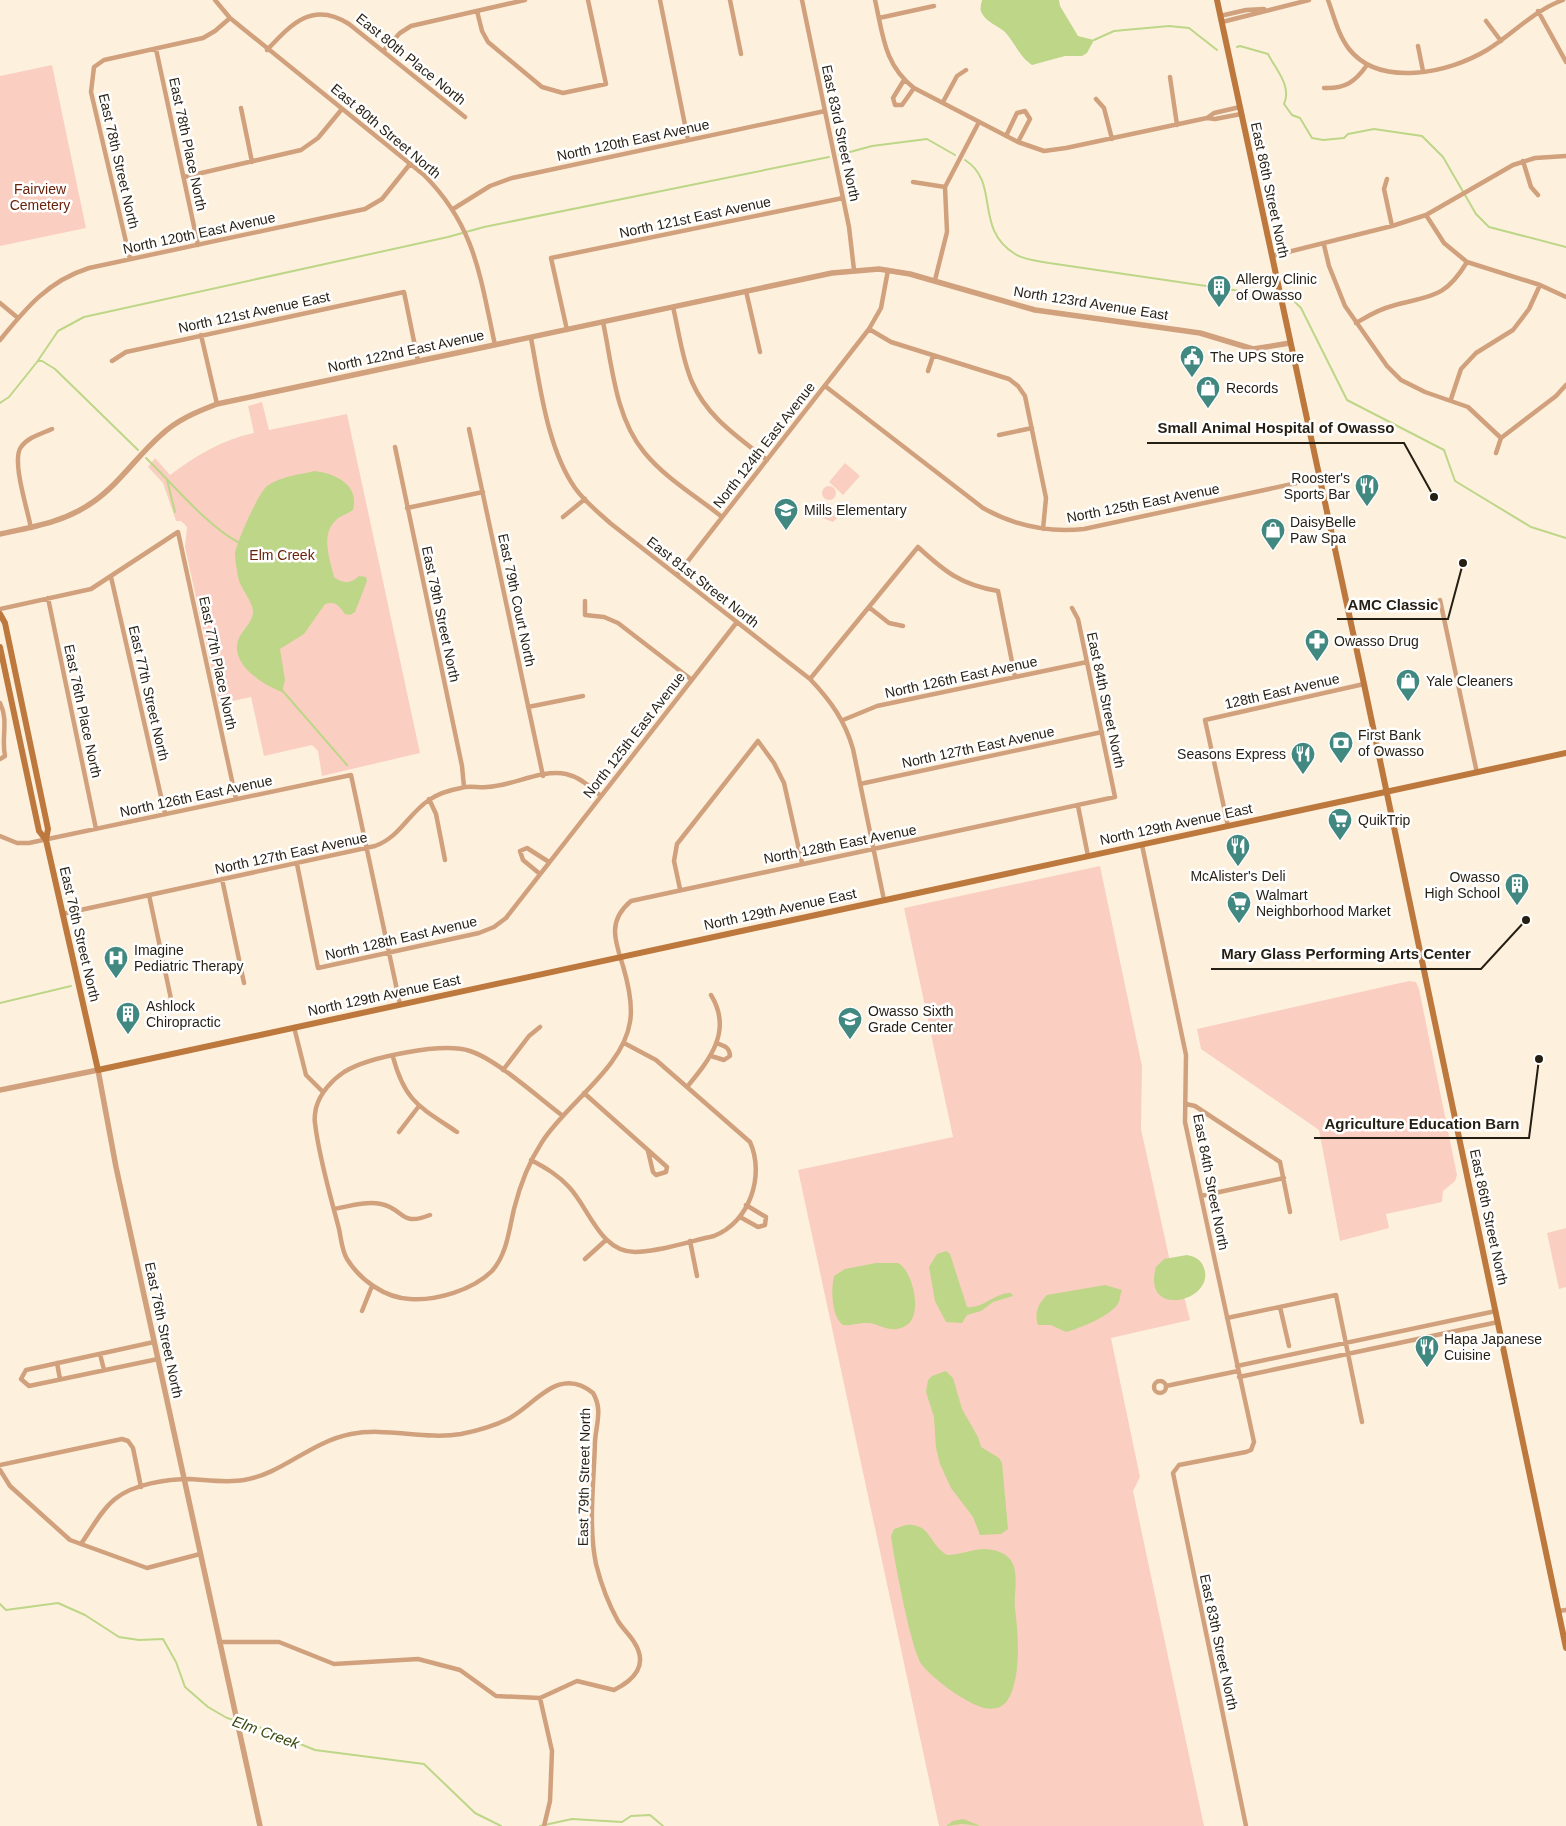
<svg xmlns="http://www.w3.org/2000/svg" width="1566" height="1826" font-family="Arial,sans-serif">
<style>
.green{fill:#facfc2}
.water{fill:#bdd687}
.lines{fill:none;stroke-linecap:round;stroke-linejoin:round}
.stream{stroke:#bdd687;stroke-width:2}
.minor{stroke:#d1a17d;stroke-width:4.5}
.tertiary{stroke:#d1a17d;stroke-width:5.5}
.secondary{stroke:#bd783e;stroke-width:6}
.labels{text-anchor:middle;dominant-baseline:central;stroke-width:5;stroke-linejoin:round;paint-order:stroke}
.street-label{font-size:14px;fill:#251e12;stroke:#fff}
.park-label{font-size:14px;fill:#6a2109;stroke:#fff}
.poi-label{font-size:14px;fill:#251e12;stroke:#fff;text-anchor:start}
.water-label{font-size:15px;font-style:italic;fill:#3a4910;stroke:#fff}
.leader{fill:none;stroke:#251e12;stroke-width:2}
.callout-dot{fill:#251e12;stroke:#fff;stroke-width:2}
.callout-label{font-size:15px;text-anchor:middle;font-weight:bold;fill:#251e12;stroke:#fff;stroke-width:5;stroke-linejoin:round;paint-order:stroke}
</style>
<rect width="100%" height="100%" fill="#fdf1de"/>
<path class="green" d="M52 65 86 228 0 246V76Z
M262 402 269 430 347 414 420 753 322 776 318 751 312 745 264 756 251 697 219 704 185 547 187 527 181 521H176L163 483 148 467 155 458 170 475C195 456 223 439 254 433L248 406Z
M845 463 860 476 843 495 829 482Z
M822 493a7 7 0 1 1 14 0a7 7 0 1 1-14 0Z
M827 503 840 515 833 522 812 514 814 506Z
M1100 866 1142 1066 1141 1129 1169 1257 1185 1300 1190 1320 1111 1338 1140 1477 1133 1491 1204 1826H939L798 1170 953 1137 904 908Z
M1409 981 1416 982 1419 989 1457 1175 1455 1181 1443 1191 1442 1202 1386 1214 1389 1228 1340 1241 1319 1130 1201 1049 1197 1029Z
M1566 1228V1287L1559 1289 1547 1233Z"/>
<path class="water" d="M982 0H1059L1060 6 1078 36 1094 40 1087 53 1082 56H1065L1032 65C1019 56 1015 43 1005 32 998 26 987 22 983 15 979 10 981 5 982 0Z
M314 471C335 473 360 485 353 510 348 514 341 515 336 520 320 535 330 559 334 577 343 584 351 584 359 576L366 577 367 581 355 612 350 615 345 614C338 605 336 601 325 604L304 634 280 649 285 680 282 692C263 685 228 663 239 638 243 629 253 622 253 611 252 600 240 588 238 577 237 570 235 561 235 554 236 543 259 492 267 486 281 476 299 475 314 471Z
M946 1251 950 1254 967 1307C983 1309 994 1293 1011 1293L1013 1296 993 1302 981 1311 967 1315 962 1323 946 1322 935 1301 929 1267 937 1254Z
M1187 1255C1195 1257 1201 1259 1204 1268 1216 1301 1141 1320 1156 1267L1164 1259Z
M876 1263H898C913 1271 923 1314 907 1325 890 1336 879 1322 866 1323 858 1323 852 1326 843 1325 831 1316 831 1289 834 1276L845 1269Z
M1105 1285 1122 1290C1120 1294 1120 1299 1119 1302 1112 1316 1080 1328 1066 1332L1051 1325H1038C1034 1313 1038 1304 1047 1295Z
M946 1371 953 1378 962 1409 978 1437 981 1447 999 1458 1002 1463 1008 1529 1001 1534 980 1535 973 1517 951 1488 940 1464 936 1448 934 1417 926 1392 928 1380 932 1376Z
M906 1525C931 1523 929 1545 947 1555 967 1555 980 1543 1002 1553 1023 1563 1013 1591 1015 1608 1018 1632 1022 1680 1007 1701 1000 1711 986 1710 976 1705 961 1699 932 1678 922 1665 911 1650 894 1558 891 1536L894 1529Z
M963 1819 981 1826 962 1824 946 1826 953 1821Z"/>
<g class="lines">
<path class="stream" d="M1094 40 1114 31 1169 26 1189 28 1217 50
M1237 47 1240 46 1268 54C1276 70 1292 86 1284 104L1292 115 1300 118 1312 138 1323 140 1344 138 1348 134 1374 129 1422 136 1443 157 1476 214 1489 227 1566 247
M839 155 872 146 927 139 955 155
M965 160C1001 183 973 228 1015 254 1024 260 1039 261 1049 263L1254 293 1269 291
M1292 299 1301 308 1347 400 1444 450 1455 481 1531 527 1566 538
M38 361H42L55 369 138 450
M0 403 9 397 37 362 58 331 84 317 448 237 484 227 829 157
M146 458C171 482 208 527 238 542
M167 480 175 512
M281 689 347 765
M0 1003 71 986
M0 1604 6 1610 58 1603 85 1615 119 1637 139 1640 163 1639 176 1662 185 1687 208 1707 227 1718 256 1726 315 1750 424 1764 475 1813 501 1826
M540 1826 572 1819 622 1822 631 1816 650 1815 663 1826"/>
<path class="minor" d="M215 0 230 18 424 175C476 227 480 277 495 345
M660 0 688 140
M730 0 741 54
M802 0 849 227 854 270
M875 0C883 35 884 65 914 88L1018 142 1044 151 1066 148 1207 118 1215 119 1241 114
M1328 0C1334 16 1338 35 1349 49 1380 88 1449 73 1487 50 1513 34 1533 11 1563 0
M477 11 482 31 488 42 542 87 563 93 606 84 588 0
M1538 11 1566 62
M1220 16 1246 10 1264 9
M879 18 934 6
M1486 21 1501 41
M1222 22 1309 0
M1418 46 1423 71
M156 49 198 245
M267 50C292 23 313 1 349 24L465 117
M383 51 400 33 411 26 525 0
M1170 77 1177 125
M904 80 893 98 895 105H902L914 88
M1324 88C1345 89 1355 82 1367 65
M1096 99 1104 108 1112 139
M943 102 957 76 966 70
M241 108 252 162
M1207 118 1214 113 1240 107
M1006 136 1017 113 1025 111 1030 119 1018 142
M1523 161 1531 187 1538 195
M184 177 301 150 318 138 342 109
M1387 179 1384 189 1392 226
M913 182 945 187
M453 209 490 186 512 178 825 111
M1426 215 1444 243 1467 262 1540 285 1566 297
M1324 245 1329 266 1345 306 1387 366 1401 380 1425 392 1468 407 1501 438
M1272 256 1392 226 1426 215 1513 165 1535 158 1566 156
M130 259 91 92 94 67 104 60 203 38 215 31 230 18
M888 270 881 308 869 329 891 342 1009 379 1018 386 1025 396 1046 498 1043 529
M935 280 947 232 945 187 979 122
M746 291 760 352
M0 303 18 318
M673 307C679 332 682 359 692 382 707 417 738 437 767 460
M603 322C612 364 615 417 644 452 665 478 696 496 722 517
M1356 323C1368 316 1379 309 1392 306 1430 295 1444 300 1467 262
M567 330 551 258 843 198
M201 335 217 404
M531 338C540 385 547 448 575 488 585 502 598 512 610 523L810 679C831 701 845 721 853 749L884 900
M0 340C26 308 48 281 89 268L365 209 382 199 410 164
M112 361 126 352 404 292 418 361
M928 371 933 356
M825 386 983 508C1015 526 1047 533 1084 529L1320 478
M1451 399 1461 369 1476 353 1513 330 1529 309 1540 285
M469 429 543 776
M999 435 1032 428
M395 447 462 766 464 787
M1496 453 1501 438 1556 396 1566 385
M407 508 483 492
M563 517 585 499
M31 528C28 511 11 460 21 447 28 437 41 434 52 429
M677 575 869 329
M111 577 165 814
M48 598 96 829
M1440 600 1477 773
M585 601V615L604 617 618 623 692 680
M870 608 889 623 903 626
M0 609 91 589 178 532 236 799
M810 679 918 547C944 571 961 585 998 591L1015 677
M0 703C9 721 1 737 5 756L0 759
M528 707 583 696
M843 720 877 706 1087 662
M860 784 1102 732
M429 799 436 814 445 860
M1078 806 1088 856
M1228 826 1205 720 1364 684
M0 836 17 843H29L351 775 400 1004
M1142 845 1186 1055 1185 1122 1254 1442 1251 1450 1246 1452 1179 1465 1173 1473 1246 1826
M297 864 318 968 479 933 494 927 506 918 737 622
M540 874 523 860 520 851 527 848 549 862
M222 879 244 983
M680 889 674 861 677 844 758 741 774 763 784 783 802 863
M149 895 171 999
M62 914 375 846C400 837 408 814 429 800 439 793 450 790 461 788 469 785 479 788 487 787 513 786 540 769 566 774 580 777 590 787 601 796
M294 1027 306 1075 323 1092
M711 1056 724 1060 730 1056C730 1047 724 1046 716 1043
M393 1057C405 1102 420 1107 457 1132
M503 1070 529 1036 540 1027
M687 1087C710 1059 733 1031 711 995
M584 1093 667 1167 666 1172 656 1175 653 1172 648 1151
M1186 1104 1195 1106 1280 1162 1290 1212
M563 1116C539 1098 496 1059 470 1051 443 1042 368 1057 344 1072 332 1080 320 1093 316 1108 315 1113 314 1118 315 1123 319 1158 330 1194 339 1229 341 1238 342 1251 347 1259 360 1280 385 1298 410 1299 436 1301 473 1290 492 1271 507 1254 509 1230 514 1209 520 1185 529 1162 542 1142 566 1104 623 1068 630 1022 633 1005 628 983 623 966 615 941 607 921 631 901L1115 797 1078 619 1072 608
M399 1132 419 1106
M531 1160C546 1168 558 1175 569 1187 589 1208 600 1252 635 1252 659 1252 691 1241 714 1236 750 1222 765 1175 750 1142L656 1060 624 1043
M1201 1196 1284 1178
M334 1209C349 1206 366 1201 381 1204 405 1209 399 1227 430 1215
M740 1217 758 1227 765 1225 766 1217 746 1205
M690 1241 697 1276
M585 1259 606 1240
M1280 1307 1289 1346
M362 1311 372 1286
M1227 1318 1336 1295 1362 1422
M154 1342 26 1370 21 1379 29 1386 158 1359
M100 1354 104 1370
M57 1363 60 1379
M1237 1366 1496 1311
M1239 1377 1498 1322
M1154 1387a6 6 0 1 1 12 0a6 6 0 1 1-12 0Z
M1166 1386 1238 1371
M0 1465 122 1439 128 1441 133 1448 141 1487
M0 1470 10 1486 70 1540 147 1568 200 1554
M81 1544C91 1530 101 1510 115 1499 133 1484 167 1479 191 1479 208 1480 226 1483 244 1480 282 1474 310 1442 351 1434 387 1427 424 1440 461 1434 476 1431 494 1426 508 1419 536 1404 559 1365 593 1393 603 1410 596 1424 595 1442 594 1481 588 1525 596 1564 601 1584 608 1603 618 1621 623 1629 630 1635 634 1642 649 1665 634 1680 614 1690L577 1681 540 1698 496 1696 460 1670 418 1659 334 1664 279 1642H219
M1558 1611 1566 1610
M540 1698 552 1751 550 1801 544 1826"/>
<path class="tertiary" d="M0 534C33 527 65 522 93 502 119 484 137 456 161 435 177 420 196 412 217 404L832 273 879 269 910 274 1035 310 1200 333 1253 349 1290 343
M0 1090 98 1070 116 1167 260 1826"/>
<path class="secondary" d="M1217 0 1364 684 1566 1648
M0 614 5 623 48 829 46 840
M0 647 39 831 46 840 98 1070 1566 753"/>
</g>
<defs>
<symbol id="building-pin" viewBox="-11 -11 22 30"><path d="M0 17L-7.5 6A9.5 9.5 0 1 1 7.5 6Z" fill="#418881" stroke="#fff"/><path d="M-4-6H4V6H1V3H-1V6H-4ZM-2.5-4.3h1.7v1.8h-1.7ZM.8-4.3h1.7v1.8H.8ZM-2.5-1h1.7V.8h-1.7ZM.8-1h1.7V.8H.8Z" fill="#fff"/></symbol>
<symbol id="civic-pin" viewBox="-11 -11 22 30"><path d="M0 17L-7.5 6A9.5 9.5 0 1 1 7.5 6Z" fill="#418881" stroke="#fff"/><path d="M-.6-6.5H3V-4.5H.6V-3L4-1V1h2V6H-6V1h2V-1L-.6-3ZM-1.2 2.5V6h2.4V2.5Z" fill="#fff"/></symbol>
<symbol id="shop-pin" viewBox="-11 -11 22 30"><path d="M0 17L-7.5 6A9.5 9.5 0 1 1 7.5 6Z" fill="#418881" stroke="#fff"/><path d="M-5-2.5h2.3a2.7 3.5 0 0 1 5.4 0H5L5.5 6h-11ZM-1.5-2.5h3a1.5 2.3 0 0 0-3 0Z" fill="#fff"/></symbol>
<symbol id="restaurant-pin" viewBox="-11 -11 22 30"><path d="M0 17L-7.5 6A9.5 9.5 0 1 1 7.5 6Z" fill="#418881" stroke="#fff"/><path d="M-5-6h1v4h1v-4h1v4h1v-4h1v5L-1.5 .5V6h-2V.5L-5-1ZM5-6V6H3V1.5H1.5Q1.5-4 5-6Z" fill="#fff"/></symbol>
<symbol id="school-pin" viewBox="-11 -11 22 30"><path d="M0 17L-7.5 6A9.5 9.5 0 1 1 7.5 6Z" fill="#418881" stroke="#fff"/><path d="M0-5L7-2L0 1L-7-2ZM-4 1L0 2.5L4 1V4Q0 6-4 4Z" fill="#fff"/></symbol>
<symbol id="pharmacy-pin" viewBox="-11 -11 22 30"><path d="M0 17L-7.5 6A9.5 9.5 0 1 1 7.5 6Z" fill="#418881" stroke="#fff"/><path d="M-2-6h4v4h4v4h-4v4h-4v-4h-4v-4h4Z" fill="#fff"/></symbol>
<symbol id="bank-pin" viewBox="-11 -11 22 30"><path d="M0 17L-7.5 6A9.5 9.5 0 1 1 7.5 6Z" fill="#418881" stroke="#fff"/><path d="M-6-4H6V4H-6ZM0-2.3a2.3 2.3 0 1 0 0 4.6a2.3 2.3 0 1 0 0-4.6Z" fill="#fff"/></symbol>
<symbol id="supermarket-pin" viewBox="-11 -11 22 30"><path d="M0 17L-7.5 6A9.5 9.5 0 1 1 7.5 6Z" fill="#418881" stroke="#fff"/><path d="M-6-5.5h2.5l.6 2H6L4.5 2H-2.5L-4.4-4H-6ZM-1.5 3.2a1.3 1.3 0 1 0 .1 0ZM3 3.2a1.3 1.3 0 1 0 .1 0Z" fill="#fff"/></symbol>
<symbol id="hospital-pin" viewBox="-11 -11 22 30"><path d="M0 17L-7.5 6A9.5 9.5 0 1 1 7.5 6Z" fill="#418881" stroke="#fff"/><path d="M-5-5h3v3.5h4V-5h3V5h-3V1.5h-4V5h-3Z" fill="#fff"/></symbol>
</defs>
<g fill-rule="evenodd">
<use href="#building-pin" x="1205" y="273" width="28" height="38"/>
<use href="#civic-pin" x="1178" y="343" width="28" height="38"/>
<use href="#shop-pin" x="1194" y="374" width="28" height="38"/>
<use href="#restaurant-pin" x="1353" y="472" width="28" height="38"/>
<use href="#school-pin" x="772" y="496" width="28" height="38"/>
<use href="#shop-pin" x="1259" y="516" width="28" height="38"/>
<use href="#pharmacy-pin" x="1303" y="627" width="28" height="38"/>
<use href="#shop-pin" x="1394" y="667" width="28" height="38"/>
<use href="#bank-pin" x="1327" y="729" width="28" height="38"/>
<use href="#restaurant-pin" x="1289" y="740" width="28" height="38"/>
<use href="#supermarket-pin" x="1326" y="806" width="28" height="38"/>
<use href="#restaurant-pin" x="1224" y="832" width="28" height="38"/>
<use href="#building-pin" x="1503" y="871" width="28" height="38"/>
<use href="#supermarket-pin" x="1225" y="889" width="28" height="38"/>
<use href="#hospital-pin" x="102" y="944" width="28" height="38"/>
<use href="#building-pin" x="114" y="1000" width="28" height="38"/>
<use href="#school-pin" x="836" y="1005" width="28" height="38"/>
<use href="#restaurant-pin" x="1413" y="1333" width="28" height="38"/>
</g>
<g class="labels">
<g class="street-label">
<text transform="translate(411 59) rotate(39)">East 80th Place North</text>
<text transform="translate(386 131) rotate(40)">East 80th Street North</text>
<text transform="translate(841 133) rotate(78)">East 83rd Street North</text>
<text transform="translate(633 140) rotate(-12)">North 120th East Avenue</text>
<text transform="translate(188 144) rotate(78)">East 78th Place North</text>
<text transform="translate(119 161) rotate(77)">East 78th Street North</text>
<text transform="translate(1270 190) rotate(78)">East 86th Street North</text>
<text transform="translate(695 217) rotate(-12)">North 121st East Avenue</text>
<text transform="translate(199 233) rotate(-12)">North 120th East Avenue</text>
<text transform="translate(1091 303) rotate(9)">North 123rd Avenue East</text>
<text transform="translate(254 312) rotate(-12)">North 121st Avenue East</text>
<text transform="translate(406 351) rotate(-12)">North 122nd East Avenue</text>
<text transform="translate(764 445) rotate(-52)">North 124th East Avenue</text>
<text transform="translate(1143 503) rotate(-11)">North 125th East Avenue</text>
<text transform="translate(703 582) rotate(38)">East 81st Street North</text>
<text transform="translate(517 600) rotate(78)">East 79th Court North</text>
<text transform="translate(441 614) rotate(78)">East 79th Street North</text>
<text transform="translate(218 663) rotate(78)">East 77th Place North</text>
<text transform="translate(961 677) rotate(-12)">North 126th East Avenue</text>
<text transform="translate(1282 691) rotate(-13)">128th East Avenue</text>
<text transform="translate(149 693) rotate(77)">East 77th Street North</text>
<text transform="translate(1106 700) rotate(78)">East 84th Street North</text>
<text transform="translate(83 711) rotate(78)">East 76th Place North</text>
<text transform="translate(634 735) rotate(-52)">North 125th East Avenue</text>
<text transform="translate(978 747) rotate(-12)">North 127th East Avenue</text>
<text transform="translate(196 796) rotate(-12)">North 126th East Avenue</text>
<text transform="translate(1176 824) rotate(-12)">North 129th Avenue East</text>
<text transform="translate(840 844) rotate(-11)">North 128th East Avenue</text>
<text transform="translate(291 853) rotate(-12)">North 127th East Avenue</text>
<text transform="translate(780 909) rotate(-12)">North 129th Avenue East</text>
<text transform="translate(80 934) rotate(77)">East 76th Street North</text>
<text transform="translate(401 938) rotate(-13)">North 128th East Avenue</text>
<text transform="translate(384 995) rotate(-12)">North 129th Avenue East</text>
<text transform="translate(1211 1182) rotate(79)">East 84th Street North</text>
<text transform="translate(1489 1217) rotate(78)">East 86th Street North</text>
<text transform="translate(164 1330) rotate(78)">East 76th Street North</text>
<text transform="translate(584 1477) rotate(-89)">East 79th Street North</text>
<text transform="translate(1219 1642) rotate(78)">East 83th Street North</text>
</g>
<g class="park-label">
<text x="40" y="189">Fairview<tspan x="40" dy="16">Cemetery</tspan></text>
<text x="282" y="555">Elm Creek</text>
</g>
<g class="poi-label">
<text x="1236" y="279">Allergy Clinic<tspan x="1236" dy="16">of Owasso</tspan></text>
<text x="1210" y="357">The UPS Store</text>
<text x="1226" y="388">Records</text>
<text x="1350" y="478" text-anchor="end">Rooster's<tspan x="1350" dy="16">Sports Bar</tspan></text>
<text x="804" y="510">Mills Elementary</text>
<text x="1290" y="522">DaisyBelle<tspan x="1290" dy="16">Paw Spa</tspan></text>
<text x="1334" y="641">Owasso Drug</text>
<text x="1426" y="681">Yale Cleaners</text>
<text x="1358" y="735">First Bank<tspan x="1358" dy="16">of Owasso</tspan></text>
<text x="1286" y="754" text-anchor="end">Seasons Express</text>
<text x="1358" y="820">QuikTrip</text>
<text x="1238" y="876" text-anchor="middle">McAlister's Deli</text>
<text x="1500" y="877" text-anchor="end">Owasso<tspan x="1500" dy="16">High School</tspan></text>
<text x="1256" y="895">Walmart<tspan x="1256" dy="16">Neighborhood Market</tspan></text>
<text x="134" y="950">Imagine<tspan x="134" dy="16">Pediatric Therapy</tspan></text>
<text x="146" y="1006">Ashlock<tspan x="146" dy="16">Chiropractic</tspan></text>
<text x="868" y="1011">Owasso Sixth<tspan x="868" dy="16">Grade Center</tspan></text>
<text x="1444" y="1339">Hapa Japanese<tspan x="1444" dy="16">Cuisine</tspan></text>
</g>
<g class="water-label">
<text transform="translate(266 1732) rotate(20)">Elm Creek</text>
</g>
</g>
<path class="leader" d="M1434 497L1404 443H1147M1463 563L1448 619H1337M1526 920L1481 969H1211M1539 1059L1529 1138H1314"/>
<g class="callout-dot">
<circle cx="1434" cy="497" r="5"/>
<circle cx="1463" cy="563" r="5"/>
<circle cx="1526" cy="920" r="5"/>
<circle cx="1539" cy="1059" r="5"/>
</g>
<g class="callout-label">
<text x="1276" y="433">Small Animal Hospital of Owasso</text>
<text x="1393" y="610">AMC Classic</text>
<text x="1346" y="959">Mary Glass Performing Arts Center</text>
<text x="1422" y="1129">Agriculture Education Barn</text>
</g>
</svg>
